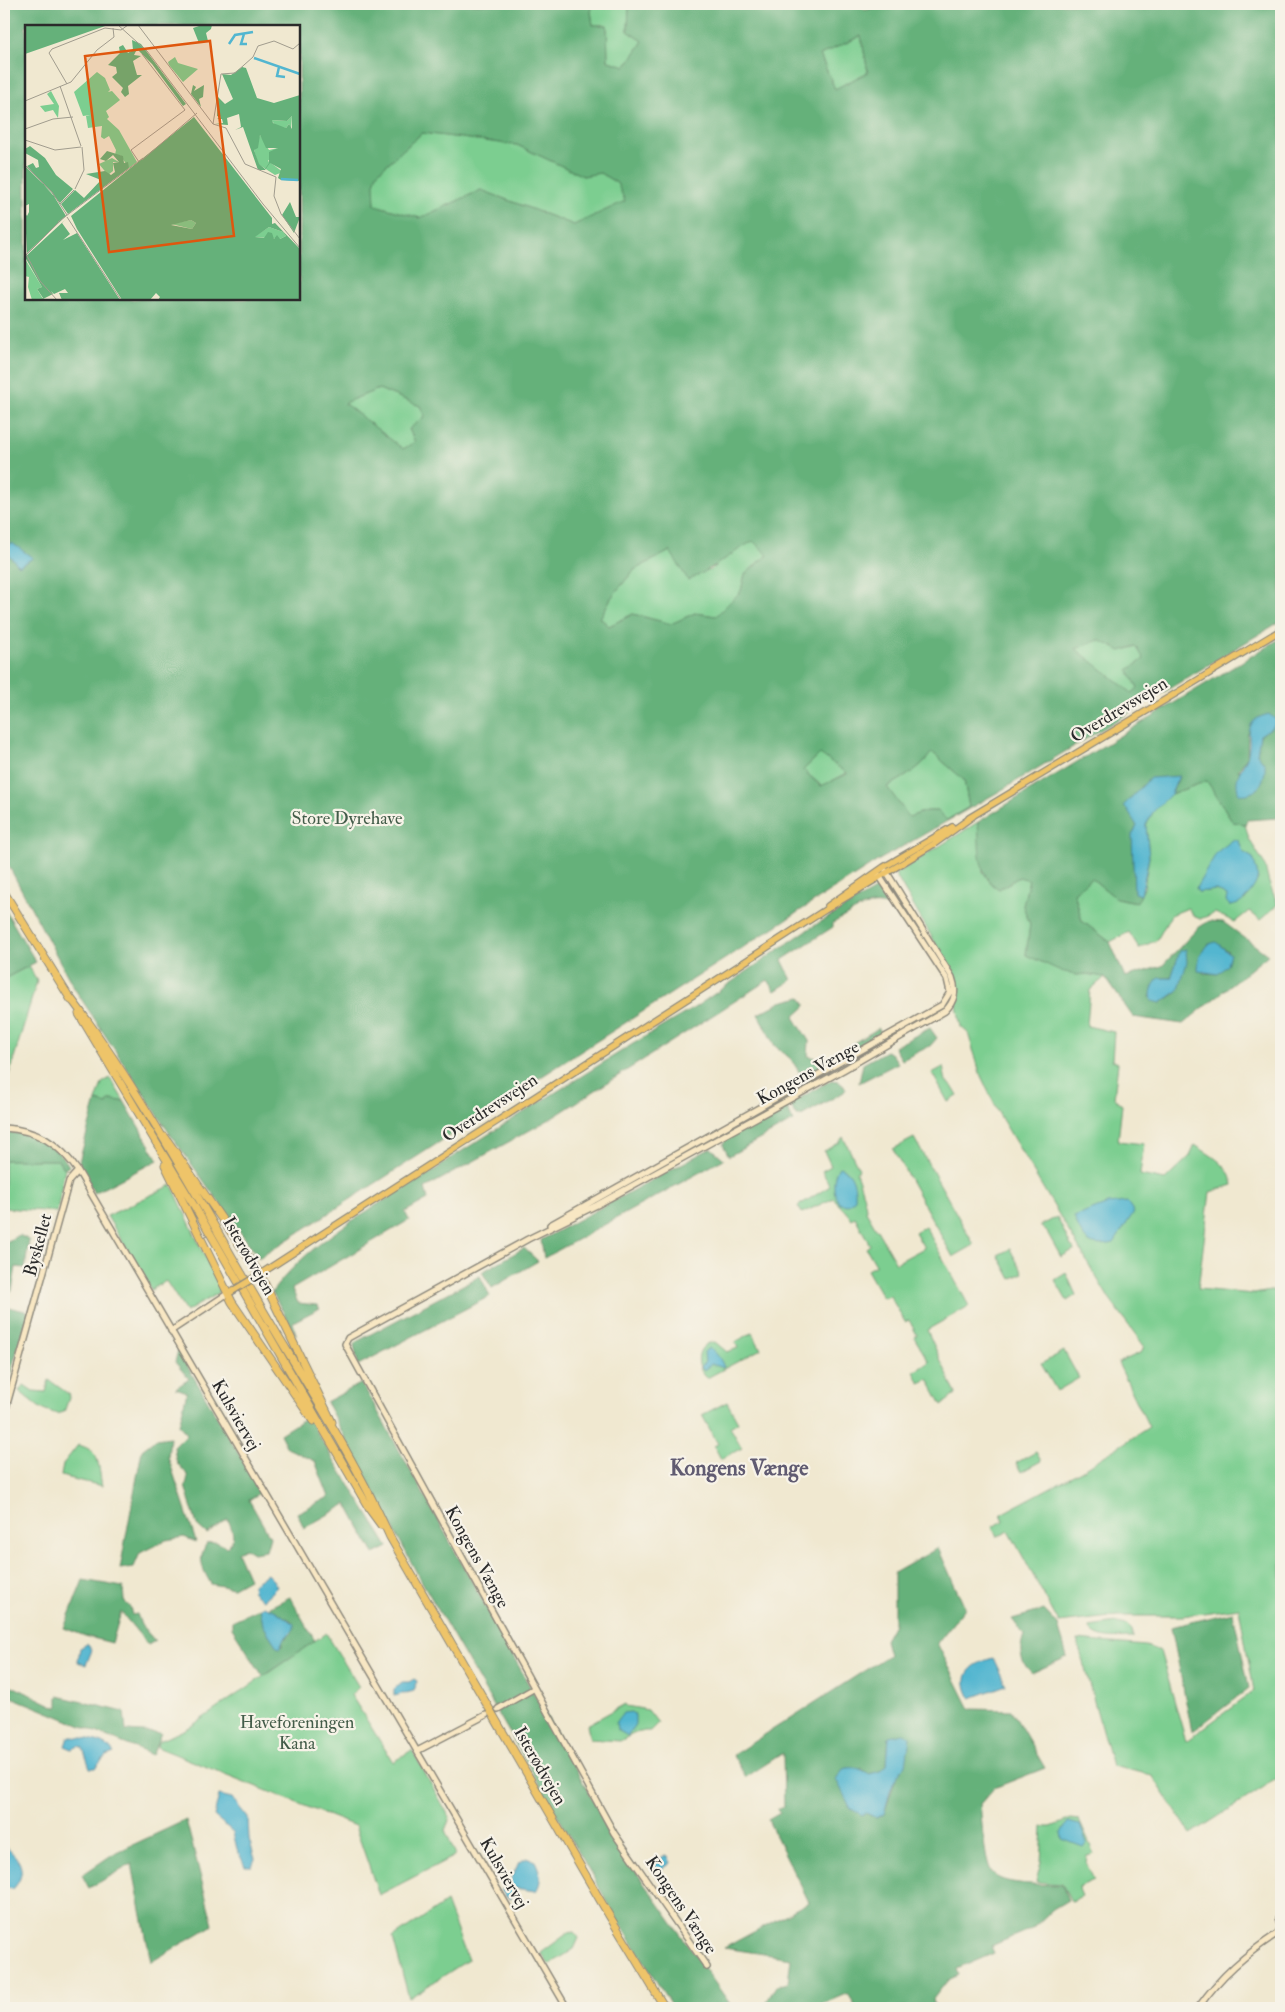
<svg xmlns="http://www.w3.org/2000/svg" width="1285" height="2012" font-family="'IM FELL Double Pica',serif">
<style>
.green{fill:#7cce90;stroke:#547c5e;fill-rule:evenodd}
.forest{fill:#65b17a;stroke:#486e52;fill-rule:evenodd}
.water{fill:#52b6d0;stroke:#3e707e}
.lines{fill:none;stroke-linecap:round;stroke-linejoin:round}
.secondary-casing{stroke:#8e8a7e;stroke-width:8}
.primary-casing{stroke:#8e8a7e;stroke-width:8}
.highway-casing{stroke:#8e8a7e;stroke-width:9}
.secondary{stroke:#f8e7c3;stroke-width:5}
.primary{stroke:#eec469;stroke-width:5.5}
.highway{stroke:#eec469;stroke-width:7}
.primary-bridge-casing{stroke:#8e8a7e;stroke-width:8;stroke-linecap:butt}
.primary-bridge{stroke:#eec469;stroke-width:5.5}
.labels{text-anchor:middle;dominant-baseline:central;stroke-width:4.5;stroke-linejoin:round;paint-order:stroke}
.street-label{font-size:18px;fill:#2b2b2b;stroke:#f7f3e8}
.park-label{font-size:18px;fill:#435c49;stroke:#f7f3e8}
.district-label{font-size:22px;font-weight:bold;fill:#605b71;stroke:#f7f3e8}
.inset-river{fill:none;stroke:#52b6d0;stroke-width:2.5}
.inset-road{fill:none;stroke:#a19c8e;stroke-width:1}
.view{fill:#df570e;fill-opacity:0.15;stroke:#df570e;stroke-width:2.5}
.inset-edge{fill:none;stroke:#2b2b2b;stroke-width:2.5}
</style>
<rect width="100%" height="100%" fill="#f7f3e8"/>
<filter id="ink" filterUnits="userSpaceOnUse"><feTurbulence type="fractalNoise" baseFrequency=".02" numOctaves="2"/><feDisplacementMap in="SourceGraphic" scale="10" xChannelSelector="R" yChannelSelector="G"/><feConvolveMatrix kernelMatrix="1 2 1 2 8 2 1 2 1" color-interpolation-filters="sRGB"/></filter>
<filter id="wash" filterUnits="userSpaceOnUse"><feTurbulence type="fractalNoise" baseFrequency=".0096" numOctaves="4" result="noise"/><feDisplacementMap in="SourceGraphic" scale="20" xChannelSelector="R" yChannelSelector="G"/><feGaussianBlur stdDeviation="1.12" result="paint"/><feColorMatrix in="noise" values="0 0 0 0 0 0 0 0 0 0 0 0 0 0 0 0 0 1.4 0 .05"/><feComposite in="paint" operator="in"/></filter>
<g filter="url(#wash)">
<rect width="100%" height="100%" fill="#f0e8d0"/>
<path class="green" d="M590 4H629L628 31 643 41 626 66 608 61 607 25H593Z
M861 36 868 72 835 89 820 55Z
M422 133 517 145 583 176 600 173 617 183 626 201 574 225 481 190 420 218 375 205 373 184 377 173Z
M379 389 420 406 426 416 409 429 415 442 403 449 343 403Z
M753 540 769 554 745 574 741 591 716 616 695 613 671 624 633 614 609 626 600 618 611 598 634 570 670 551 710 571 725 556Z
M1099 639C1112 646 1121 654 1136 646L1145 659 1139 688 1132 693 1075 649Z
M932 752 964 780 969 807 947 820 938 811H926L909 817 887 787C905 777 920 769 932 752Z
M821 753 847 773 822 786 803 770Z
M1207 781 1233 822 1245 824 1249 839 1264 863 1269 883 1278 905 1260 920 1249 911 1235 922 1215 913 1200 919 1193 916 1188 908 1171 915 1157 940 1139 948 1129 932 1110 942 1082 921 1074 893 1091 878 1116 898 1137 902 1144 888 1149 857 1146 825 1153 812 1171 794ZM1239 842 1243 852 1253 858 1258 879 1245 900 1228 896 1216 890 1198 892C1201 869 1223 856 1239 842Z
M978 822 983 872 999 889 1019 877 1029 879 1023 906 1030 924 1026 955 1076 975 1086 974 1105 977 1090 990 1087 1026 1114 1032 1112 1060 1118 1063 1114 1098 1122 1105 1118 1141 1144 1144 1140 1175 1165 1180 1190 1156 1195 1145C1211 1156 1230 1164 1233 1185L1210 1192 1198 1289 1254 1294 1281 1289V1776L1191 1834 1152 1775 1112 1766 1077 1640 1146 1646 1160 1651 1186 1741 1254 1691 1239 1608 1182 1616H1118L1059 1623 1009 1531 997 1537 992 1527 1004 1521 1001 1514 1081 1471 1149 1427 1118 1363 1142 1352 1144 1346 1110 1300 1000 1116 981 1076 968 1033 961 1027 957 1006 958 982 895 874Z
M29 966 37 981 4 1091V979Z
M943 1067 946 1081 952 1086 958 1096 948 1102 932 1073Z
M110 1078 124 1101 109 1100 107 1104 96 1101 102 1083Z
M843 1137 859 1169 856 1173C859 1180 867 1206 866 1211L896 1263 924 1248 915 1232 925 1226 969 1306 927 1330 956 1394 942 1405 928 1379 920 1383 914 1372 929 1362 914 1337 917 1335 909 1320 905 1322 890 1296 883 1298 867 1270 876 1265 866 1248 870 1245 855 1217 851 1219C846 1210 839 1207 834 1198L802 1213 798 1206 830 1186 822 1171 831 1166 824 1151 839 1143Z
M914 1138 974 1245 953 1257 893 1149Z
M4 1160H58L65 1169 57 1212 4 1208Z
M172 1185 220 1289 218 1293 186 1312 166 1281 151 1290 107 1216Z
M1057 1217 1071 1246 1075 1249 1061 1257 1047 1232 1040 1226Z
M1010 1249 1023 1273 1011 1279 998 1255Z
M1066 1273 1076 1295 1067 1301 1055 1280Z
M752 1333 761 1349 707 1378C694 1367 695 1343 715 1342L727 1352 738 1348 735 1342Z
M1064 1351 1079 1378 1057 1391 1041 1364Z
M49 1380 70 1395 64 1412 57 1414 40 1408 19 1391 24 1385 33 1391 46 1392Z
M727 1402 738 1422 730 1427 742 1448 721 1459 714 1446 718 1444 702 1415Z
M78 1445C101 1450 98 1466 102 1486L61 1476 63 1464Z
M1036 1452 1041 1461 1021 1472 1016 1463Z
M1117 1623 1127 1625 1132 1630 1133 1638C1119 1638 1096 1642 1089 1627Z
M326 1633 359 1687 351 1695 393 1762 412 1750 450 1818 445 1830 456 1855 379 1895 355 1826 157 1747 158 1742 190 1727Z
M625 1704 626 1706 648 1710 658 1723 650 1731H639L620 1741 590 1739 587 1725Z
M1071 1819 1079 1820 1094 1854 1087 1856 1086 1863 1094 1880 1078 1887 1082 1896 1071 1901 1062 1884 1036 1882 1041 1862 1043 1827H1051Z
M446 1902 468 1960 409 1998 393 1938Z
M574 1932 579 1938 574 1949 549 1965 541 1953 568 1933Z"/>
<path class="forest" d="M4 4H590L593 25H607L608 61 626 66 643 41 628 31 629 4H859L865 10 891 4H1281V621L1000 791 879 860 259 1258 172 1137 74 988 4 857V550L19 566 12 543 4 548V545L10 541 4 537ZM26 26H299V299H26ZM861 36 868 72 835 89 820 55ZM422 133 517 145 583 176 600 173 617 183 625 201 574 225 481 190 420 218 375 205 374 184 377 173ZM379 389 420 406 425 416 409 429 415 442 403 449 344 403ZM753 541 768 555 745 574 741 591 716 616 695 613 671 624 633 614 609 626 600 618 611 598 634 570 670 551 688 580C712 570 730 554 753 541ZM1099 640 1121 651 1136 646 1144 659 1128 670 1138 688 1132 693 1076 649ZM932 752 964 780 969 807 947 820 938 811H926L909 817 887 787C905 777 920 769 932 752ZM820 754 847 773V774L821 786 803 770Z
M1281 638V735L1275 741 1281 747V816L1278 818 1247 820 1245 824 1233 822 1207 781 1171 794 1179 777 1146 784 1141 786 1132 815 1137 826C1130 839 1134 846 1134 860 1135 871 1134 882 1134 892L1141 895 1137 902 1116 898 1091 878 1074 893 1082 921 1110 942 1125 977 1162 966 1198 928 1209 921 1223 922 1268 955 1183 1024 1133 1017 1105 977 1086 974 1076 975 1061 971 1026 955 1030 924 1023 906 1029 880 1019 877 999 889C976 877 980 845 978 822ZM1274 726 1260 735 1257 754 1259 759 1238 771 1247 757 1248 733ZM1216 943 1228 951 1227 965 1218 974 1203 973V949L1209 944ZM1177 960 1176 993 1161 1003 1150 997 1159 978H1171Z
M878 888 889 907C868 899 852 913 833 923V927L782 960 792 980 775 991 768 980 552 1118 425 1188 428 1199 405 1212 409 1220 292 1289 298 1303 317 1305 320 1308 293 1322 296 1335 272 1292C305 1248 352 1220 398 1192 415 1182 432 1175 446 1161L636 1042 694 1008 807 930Z
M4 908 36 962 4 979Z
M801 997 806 1006 794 1017 809 1041 808 1056 825 1060 879 1028 881 1033 803 1078 791 1059 775 1046 758 1014 781 1002Z
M930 1028 937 1038 930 1046 902 1060 894 1047Z
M886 1051 892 1054 898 1063 859 1083 863 1064Z
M831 1080 838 1081 846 1088 844 1092 801 1116H796L790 1104Z
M109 1100 124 1101 158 1160 94 1193 78 1165 96 1101 107 1104Z
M786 1105 793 1121 729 1156 723 1145 728 1135Z
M4 1132C31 1133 55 1142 69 1166L65 1169 58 1160H4Z
M711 1148 724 1159 544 1258 541 1240Z
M19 1235 29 1240 25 1268 16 1267 12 1291H4V1243Z
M524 1248 538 1261 492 1288 482 1272Z
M480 1276 490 1296 358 1365 354 1345 356 1342Z
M4 1306 29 1312 4 1394Z
M178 1350 261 1492 249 1500 270 1537 266 1551 253 1553 245 1548 237 1552 249 1579 233 1588 211 1584C202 1568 197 1559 207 1543L216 1542 227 1547C237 1538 232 1530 228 1519L207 1534 197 1525 185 1486C191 1474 185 1473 178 1464 175 1459 175 1452 174 1447L187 1434 179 1425 187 1392 176 1388 189 1379 175 1362Z
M362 1383 620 1849 730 2004 737 2008H673L615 1915 418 1575 326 1402Z
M307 1417 379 1532 388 1547 374 1554 347 1504 304 1528 297 1513 329 1497 315 1461 287 1448 280 1434Z
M170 1437 168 1457 196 1542 184 1537 166 1540 140 1553 134 1567 120 1569 142 1450 156 1439Z
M938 1548 965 1608 937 1643 970 1709 1011 1710 1045 1768 994 1788 980 1804C982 1819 984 1866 994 1875 1007 1886 1045 1884 1062 1885L1068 1900 1053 1909 1032 1929 991 1946 994 1953 957 1969 959 1975 948 1980 933 1999 935 2008H856L848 1993 813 2008H763L776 1986 788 1983 791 1958 724 1948 809 1902 768 1820 780 1813 778 1809 784 1806 783 1753 746 1777 733 1755 889 1655 885 1640 894 1624V1573ZM889 1736 898 1772 884 1814 876 1818 866 1813 861 1768 869 1774 881 1771 887 1765Z
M83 1580 123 1587 124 1601 130 1607 132 1615 137 1614 141 1625 155 1641 148 1645 121 1612 112 1643 85 1636 64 1628Z
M290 1597 315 1641 263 1676 232 1628V1621L260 1608C262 1623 267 1639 282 1646L283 1640 292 1633V1621L268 1608Z
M1044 1610 1058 1625 1067 1657 1032 1673C1019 1661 1019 1650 1024 1635L1012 1619Z
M1233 1612 1249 1688 1192 1732 1171 1627Z
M4 1682 58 1708V1696L124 1712 126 1731 161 1733 152 1755 4 1694Z
M186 1820 213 1925 151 1962 132 1864 89 1888 82 1875 113 1854Z"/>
<path class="water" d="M12 543 33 558 19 566 4 550Z
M1269 714 1276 720 1274 726 1260 735 1257 754 1265 764C1266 781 1257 797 1239 794 1233 777 1241 772 1247 757 1254 738 1239 721 1269 714Z
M1179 776 1171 794 1153 812 1146 825 1149 857 1141 895 1134 893 1132 835 1137 826 1124 805 1150 778Z
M1234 839 1239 841 1243 852 1253 858C1259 877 1260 879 1249 894 1243 902 1239 905 1230 906L1226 901 1227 896 1216 890 1198 892 1196 888 1217 852Z
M1216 942 1230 954 1227 965 1218 974 1198 971C1198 958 1201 945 1216 942Z
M1186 949 1187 962 1179 990 1161 1003 1152 1001C1149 993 1153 984 1159 978H1171L1180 951Z
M839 1167C853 1170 856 1187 855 1199L848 1205 840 1204C832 1195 832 1176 839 1167Z
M1127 1202 1134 1212 1114 1243C1088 1249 1083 1240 1074 1217L1108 1204Z
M709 1348C715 1350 723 1362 724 1368L711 1364 704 1370 700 1367 705 1362 704 1352Z
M267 1574 273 1580 277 1587 263 1600 253 1592 252 1585Z
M264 1606 276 1611 294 1624V1629L283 1640 280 1648 277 1647 263 1625 260 1608Z
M87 1644 92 1650 86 1665 78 1662 80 1648Z
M993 1658 1006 1685 971 1698C958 1675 971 1664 993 1658Z
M414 1679 417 1681 414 1691 394 1696V1689L402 1682H409Z
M631 1712 635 1715V1724L628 1736 617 1730 616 1723 623 1713Z
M904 1733 910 1737 906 1765C892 1778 889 1796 884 1814L876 1818 866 1813 862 1815 851 1809 836 1779 843 1769C854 1766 860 1768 869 1774L881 1771 887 1765 889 1736Z
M68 1737C83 1737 106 1740 114 1753L106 1756 95 1768H90L83 1748 79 1746 72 1749 65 1746Z
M219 1795 232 1798 248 1818 249 1839 255 1859 252 1866H245L237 1849 233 1832 214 1816Z
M1068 1822 1080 1825 1087 1843 1083 1847 1062 1839 1061 1832Z
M4 1846C21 1858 28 1873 13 1889L4 1888Z
M665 1855 668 1856 671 1863 658 1872 656 1871 655 1863Z
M527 1858 535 1861C540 1871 543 1881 536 1891L514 1888 511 1899 506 1897 501 1890 509 1884 519 1862Z"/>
</g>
<g filter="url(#ink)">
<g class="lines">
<defs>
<path id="secondary" d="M4 1128C37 1130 59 1143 78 1171L567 2008
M550 1225 942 1005 950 992 947 979 878 874
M171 1331 227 1294
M4 1415 69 1181 78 1171
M498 1709 533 1689
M417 1751 486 1715
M707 1967 614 1833 345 1344 348 1338 528 1239 597 1205 843 1070 945 1011C955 1001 957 991 952 977L886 871
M1198 2008C1220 1976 1246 1954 1278 1933L1281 1927 1278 1919 1281 1914"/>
<path id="primary" d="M969 818 1281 630
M828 906 884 867 952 827
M257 1276 825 910 934 844 973 816"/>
<path id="highway" d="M4 892 71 1000
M70 997C138 1087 196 1195 253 1293 299 1373 352 1452 390 1537L607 1912 665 2008
M79 1014 196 1209 370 1510 381 1525
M165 1137 260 1274 332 1422
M165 1165 232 1302 313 1421"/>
</defs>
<use href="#secondary" class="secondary-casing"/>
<use href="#primary" class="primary-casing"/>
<use href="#highway" class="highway-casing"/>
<use href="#secondary" class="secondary"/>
<use href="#primary" class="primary"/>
<use href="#highway" class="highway"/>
<defs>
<path id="primary-bridge" d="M231 1292 257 1276"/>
</defs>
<use href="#primary-bridge" class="primary-bridge-casing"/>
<use href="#primary-bridge" class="primary-bridge"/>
</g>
</g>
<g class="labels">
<g class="street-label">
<text transform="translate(1119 710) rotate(-31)">Overdrevsvejen</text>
<text transform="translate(808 1073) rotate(-29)">Kongens Vænge</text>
<text transform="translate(490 1108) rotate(-33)">Overdrevsvejen</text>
<text transform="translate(38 1245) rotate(-75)">Byskellet</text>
<text transform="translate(249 1256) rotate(60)">Isterødvejen</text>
<text transform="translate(236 1415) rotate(60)">Kulsviervej</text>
<text transform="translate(477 1557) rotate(61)">Kongens Vænge</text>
<text transform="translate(540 1766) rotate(60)">Isterødvejen</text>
<text transform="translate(504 1873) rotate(60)">Kulsviervej</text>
<text transform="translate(681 1905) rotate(56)">Kongens Vænge</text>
</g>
<g class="park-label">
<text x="347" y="818">Store Dyrehave</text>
<text x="297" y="1722">Haveforeningen<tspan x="297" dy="21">Kana</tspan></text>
</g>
<g class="district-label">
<text x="739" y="1468">Kongens Vænge</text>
</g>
</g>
<g transform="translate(25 25)">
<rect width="275" height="275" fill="#f0e8d0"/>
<path d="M150 32 153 38 173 44 158 57 144 40 143 37ZM72 47 80 53 85 65 83 67 87 66 95 75 81 86 84 92 82 94 94 105 112 137 104 143 95 130H90L91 125 84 111 79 114 76 112 77 101 63 103 61 91 65 90 58 91 49 67ZM26 66 34 81 33 93 28 85 20 87 15 81 29 79 22 69ZM267 91 266 104 264 99 261 103 252 102 246 95 262 96ZM235 110 244 125 253 123 243 136 258 147 250 150 233 139 229 125ZM87 133 94 137H88V146L83 150 74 139ZM166 195 171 198 167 204 146 199ZM244 202 258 207 261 211 255 214 229 212ZM0 234 17 262 12 264 18 274 16 275H7L3 262 4 252 0 251Z" fill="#7cce90"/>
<path d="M0 0H83L0 29ZM177 0H187L186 4 181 8 183 16 174 18 168 3ZM107 15 116 19 161 79 158 81 127 39 112 24 109 30 116 31 108 36 112 50H117L103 61 104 69 100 72 96 67 98 63 87 52 92 48 91 42 83 40 95 28 94 22 98 20 103 28 108 25ZM217 42 221 43 232 73 249 78 275 70V156L256 155 253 153 256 144 245 138 240 145H233L218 102 210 105 216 102 214 89 202 93 203 100 190 99 198 98 197 94H192L196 92 192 91 193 72 200 79 208 74 197 49 206 50ZM267 91V104L264 99 261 103 248 98 247 95 262 96ZM235 110 241 123H253L244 127V138L240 144 234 139 229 125 233 123ZM168 60 171 62 169 66 179 60 178 72 174 74 176 82 166 69ZM169 92 247 193V199L250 198 275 224V275H133L135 272 131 268 125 275H97L52 204 46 191ZM166 195 171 198 167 204 146 200ZM244 202 258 207 261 211 255 214 252 210 249 214 247 208 243 207 239 213 230 212ZM5 121 20 133 31 150 48 164 35 178 2 141 8 138 11 143 14 142 13 135 0 128V124ZM82 126 98 131 99 138 103 137 104 143 43 189 36 179 50 165 59 173 76 155 61 149 80 146 86 150 90 147 88 138 94 137 88 130 81 136 75 134ZM0 141 27 168 41 191 2 228 0 188 2 191 4 187V179L0 181ZM265 177 271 192H275L269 208 257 190ZM40 195 37 198 45 209 38 215 52 208 95 275H37L34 268H43L40 264 29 269 26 266 28 269 16 275 18 273 12 264 17 262 0 232Z" fill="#65b17a" fill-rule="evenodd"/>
<path class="inset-river" d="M219 9 216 19H222M204 19 210 10 228 7M229 33 275 49M254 42 252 51 260 52M256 154 273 155"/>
<path class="inset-road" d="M93 0 122 26 238 179 275 223M113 0 188 99 201 103 220 139 251 152 249 171 256 189 275 214M42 59 24 28 27 24 80 3 96 5 103 0M35 61 56 121M0 76 46 57 72 25 89 12 88 3M188 99 196 49 210 48 228 32 233 21 249 16 268 24 275 18M0 104 28 94 48 92M0 115 30 125 56 122M117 135 172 88M114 137 106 125 160 85 117 29M0 140 27 167 42 190M50 164 59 145 57 122M35 179 49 165M42 192 96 275M33 197 118 133M0 227 15 256 32 275M0 231 34 197"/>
<path class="view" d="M185 16 209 211 84 227 60 31Z"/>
<rect width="275" height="275" class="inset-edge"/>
</g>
<rect width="1285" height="2012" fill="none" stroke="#f7f3e8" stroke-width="20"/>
</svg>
